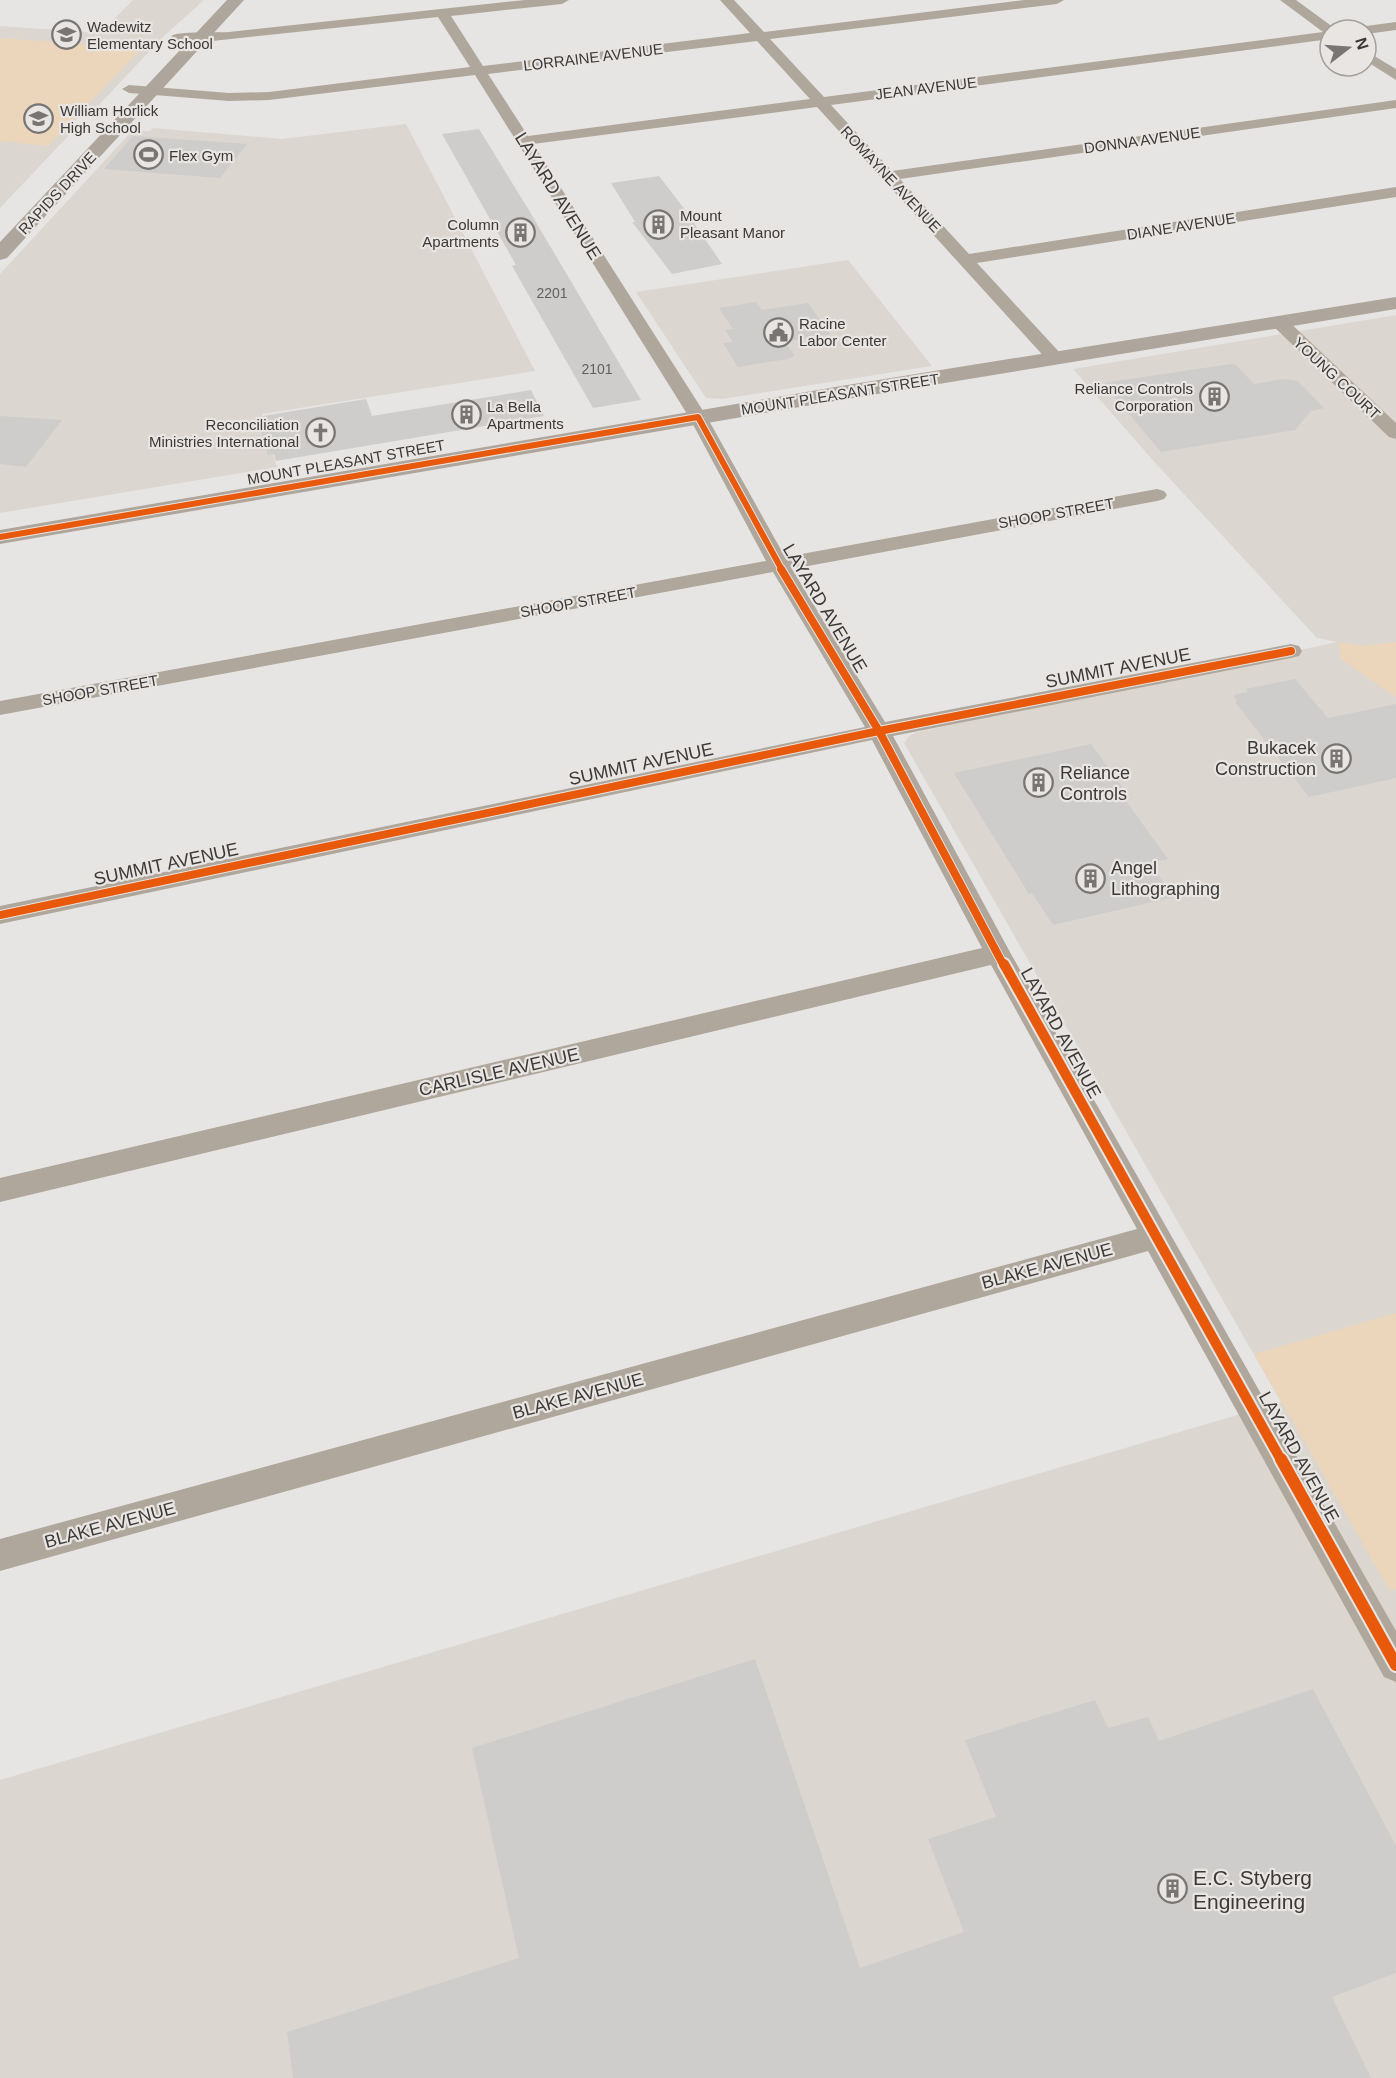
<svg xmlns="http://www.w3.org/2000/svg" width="1396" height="2078" font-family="Helvetica,sans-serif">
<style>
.built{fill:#dbd6cf}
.green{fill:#ebd6bb}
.building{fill:#cecdcb}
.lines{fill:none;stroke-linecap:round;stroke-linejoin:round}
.street{fill:#b0a79c;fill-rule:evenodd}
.secondary{fill:#aea69c;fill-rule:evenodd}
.cycleway-far3-casing{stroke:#e8e5e2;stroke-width:8}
.cycleway-far2-casing{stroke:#e8e5e2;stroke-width:10}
.cycleway-far1-casing{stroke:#e8e5e2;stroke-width:14}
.cycleway-casing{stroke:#e8e5e2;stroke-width:16}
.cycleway-far3{stroke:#e8590c;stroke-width:6}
.cycleway-far2{stroke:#e8590c;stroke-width:8}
.cycleway-far1{stroke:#e8590c;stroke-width:10}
.cycleway{stroke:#e8590c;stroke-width:12}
.labels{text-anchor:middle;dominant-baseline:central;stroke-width:4.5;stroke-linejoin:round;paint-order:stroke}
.far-number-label{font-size:14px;fill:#60605e}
.far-poi-label{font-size:15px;fill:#3b3a39;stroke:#e8e5e2;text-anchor:start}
.far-street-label{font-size:15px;fill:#3b3a39;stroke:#e8e5e2}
.street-label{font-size:18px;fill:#3b3a39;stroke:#e8e5e2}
.poi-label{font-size:18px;fill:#3b3a39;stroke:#e8e5e2;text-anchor:start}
.near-poi-label{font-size:21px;fill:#3b3a39;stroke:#e8e5e2;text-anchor:start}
</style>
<rect width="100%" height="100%" fill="#e7e5e3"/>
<path class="built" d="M133 0H204L163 37 96 108 82 114 73 123 74 130 0 208V26L100 33Z
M406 124 535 371 262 414 277 467 0 513V274L132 131H150L153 128 282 139Z
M848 260 932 366 722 399 706 398 636 292Z
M1396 315V2078H0V1780L1281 1402 904 743 910 735 918 732 1337 642 1317 638 1158 466 1073 369Z"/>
<path class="green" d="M0 38 142 48 48 146 0 141Z
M1339 642 1361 646 1396 642V697L1341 659Z
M1396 1313V1589L1390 1591 1254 1354Z"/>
<path class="building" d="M479 129 527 207 641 400 593 408 512 266 516 265 442 134Z
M133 136 247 144 220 178 104 169Z
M659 176 683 207 722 264 672 274 632 222H635L611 183Z
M756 302 762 310 808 303 830 334 784 342 795 356 787 359 738 367 723 343 733 342 725 330 733 329 719 308Z
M1231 364 1236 365 1254 384 1283 379 1298 381 1324 408 1311 411 1295 430 1161 452 1103 383Z
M531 390 544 416 276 461 274 454 268 455 258 422 264 421 263 416 366 399 372 416Z
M0 416 62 420 26 467 0 464Z
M1295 679 1328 718 1396 704V778L1309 797 1235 702 1237 701 1234 697V695L1248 692 1246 689Z
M1091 744 1126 792 1120 793 1168 859 1150 863 1174 897 1053 925 1032 893 1029 894 954 773Z
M755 1659 860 1968 964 1932 928 1839 996 1817 965 1740 1095 1700 1108 1728 1148 1717 1159 1741 1313 1689 1396 1846V1973L1332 1997 1371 2078H293L287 2032 519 1958 472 1748Z"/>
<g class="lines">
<path class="street" d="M525 0H569L562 4 451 16 483 66 750 33 720 0H734L764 32 1024 0H1064L1057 4 770 39 824 97 1323 32 1280 0H1296L1337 30H1330V39L831 105 892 171 1396 100V108L900 179 969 254 1396 187V197L977 263 1061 354 1064 358 1061 362H1049L817 107 533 144 707 417 785 557 1157 489 1164 491 1167 495 1164 499 1157 501 792 569 885 722 1291 644 1299 646 1302 651 1299 656 1291 658 893 736 1011 954 1396 1631V1682L1384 1677 1148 1251 0 1571V1539L1137 1229 991 965 0 1202V1178L982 948 872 740 0 924V906L865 727 773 572 0 715V701L766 561 689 417 475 75 269 100 229 101 129 93 122 89 129 85 229 93 269 92 470 67 438 17 203 42 178 40 171 36C177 31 217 33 229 32ZM757 41 810 99 528 136 488 74Z
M1396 22V30L1366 34V30H1359L1366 26Z
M1366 51 1396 69V80L1366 61Z
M1279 317 1285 318 1396 423V439L1389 437 1273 326 1270 322 1273 318Z"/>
<path class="secondary" d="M227 0H244L7 258 0 260V242Z
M1396 297V309L841 400 0 544V530L841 386Z"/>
<defs>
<path id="cycleway-far3" d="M0 537 698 417 782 570"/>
<path id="cycleway-far2" d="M781 569 879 731 1004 966
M0 915 879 731 1291 651"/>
<path id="cycleway-far1" d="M1004 964 1281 1460"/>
<path id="cycleway" d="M1281 1459 1396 1665"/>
</defs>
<use href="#cycleway-far3" class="cycleway-far3-casing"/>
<use href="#cycleway-far2" class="cycleway-far2-casing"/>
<use href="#cycleway-far1" class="cycleway-far1-casing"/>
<use href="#cycleway" class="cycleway-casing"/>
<use href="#cycleway-far3" class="cycleway-far3"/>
<use href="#cycleway-far2" class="cycleway-far2"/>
<use href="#cycleway-far1" class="cycleway-far1"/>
<use href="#cycleway" class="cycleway"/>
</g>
<defs>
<symbol id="school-ring" viewBox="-11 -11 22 22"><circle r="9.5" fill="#e8e5e2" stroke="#777674" stroke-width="1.5"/><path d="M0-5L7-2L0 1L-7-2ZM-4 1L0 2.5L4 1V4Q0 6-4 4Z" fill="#777674"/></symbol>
<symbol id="stadium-ring" viewBox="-11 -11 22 22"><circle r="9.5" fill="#e8e5e2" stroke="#777674" stroke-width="1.5"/><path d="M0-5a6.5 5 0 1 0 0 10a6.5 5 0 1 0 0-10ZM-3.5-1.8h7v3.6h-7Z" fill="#777674"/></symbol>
<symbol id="building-ring" viewBox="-11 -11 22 22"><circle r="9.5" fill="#e8e5e2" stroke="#777674" stroke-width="1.5"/><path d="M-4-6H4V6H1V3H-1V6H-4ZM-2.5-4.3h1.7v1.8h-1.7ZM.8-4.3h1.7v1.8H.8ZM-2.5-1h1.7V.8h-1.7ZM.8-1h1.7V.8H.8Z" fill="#777674"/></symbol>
<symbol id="civic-ring" viewBox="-11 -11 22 22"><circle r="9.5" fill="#e8e5e2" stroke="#777674" stroke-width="1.5"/><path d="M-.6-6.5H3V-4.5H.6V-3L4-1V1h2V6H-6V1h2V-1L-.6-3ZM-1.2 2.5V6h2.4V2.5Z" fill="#777674"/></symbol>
<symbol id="church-ring" viewBox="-11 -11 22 22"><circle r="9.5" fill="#e8e5e2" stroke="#777674" stroke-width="1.5"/><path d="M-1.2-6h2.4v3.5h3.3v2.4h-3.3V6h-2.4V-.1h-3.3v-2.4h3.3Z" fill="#777674"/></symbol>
</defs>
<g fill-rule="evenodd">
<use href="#school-ring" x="50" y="18" width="33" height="33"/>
<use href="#school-ring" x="22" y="102" width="33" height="33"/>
<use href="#stadium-ring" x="132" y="138" width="33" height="33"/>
<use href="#building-ring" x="642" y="208" width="33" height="33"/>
<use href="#building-ring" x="504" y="216" width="33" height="33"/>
<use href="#civic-ring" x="762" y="316" width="33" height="33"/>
<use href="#building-ring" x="1198" y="380" width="33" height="33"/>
<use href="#building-ring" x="450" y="398" width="33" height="33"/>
<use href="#church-ring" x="304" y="416" width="33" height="33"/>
<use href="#building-ring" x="1320" y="742" width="33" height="33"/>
<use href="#building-ring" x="1022" y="766" width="33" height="33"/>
<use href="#building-ring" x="1074" y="862" width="33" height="33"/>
<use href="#building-ring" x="1156" y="1872" width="33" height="33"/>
</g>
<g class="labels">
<g class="far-number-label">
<text x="552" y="293">2201</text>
<text x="597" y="369">2101</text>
</g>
<g class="far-poi-label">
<text x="87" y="26">Wadewitz<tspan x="87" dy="17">Elementary School</tspan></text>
<text x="60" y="110">William Horlick<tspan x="60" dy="17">High School</tspan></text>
<text x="169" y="155">Flex Gym</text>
<text x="680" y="215">Mount<tspan x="680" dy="17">Pleasant Manor</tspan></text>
<text x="499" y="224" text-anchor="end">Column<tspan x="499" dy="17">Apartments</tspan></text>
<text x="799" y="323">Racine<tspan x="799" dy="17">Labor Center</tspan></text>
<text x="1193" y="388" text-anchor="end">Reliance Controls<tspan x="1193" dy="17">Corporation</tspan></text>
<text x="487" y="406">La Bella<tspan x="487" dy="17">Apartments</tspan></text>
<text x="299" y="424" text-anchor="end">Reconciliation<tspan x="299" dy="17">Ministries International</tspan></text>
</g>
<g class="far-street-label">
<text transform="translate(593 57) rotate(-7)">LORRAINE AVENUE</text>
<text transform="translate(926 88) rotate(-7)">JEAN AVENUE</text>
<text transform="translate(1142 140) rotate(-8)">DONNA AVENUE</text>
<text transform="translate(891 179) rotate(47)">ROMAYNE AVENUE</text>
<text transform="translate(57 193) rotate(-47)">RAPIDS DRIVE</text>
<text transform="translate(1181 226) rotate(-9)">DIANE AVENUE</text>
<text transform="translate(1337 378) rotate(43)">YOUNG COURT</text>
<text transform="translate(840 394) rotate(-9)">MOUNT PLEASANT STREET</text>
<text transform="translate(346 462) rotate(-10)">MOUNT PLEASANT STREET</text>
<text transform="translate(1056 513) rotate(-10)">SHOOP STREET</text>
<text transform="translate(578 602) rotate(-10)">SHOOP STREET</text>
<text transform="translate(100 690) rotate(-10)">SHOOP STREET</text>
</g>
<g class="street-label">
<text transform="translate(558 196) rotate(58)">LAYARD AVENUE</text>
<text transform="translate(825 608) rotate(59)">LAYARD AVENUE</text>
<text transform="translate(1118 668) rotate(-11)">SUMMIT AVENUE</text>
<text transform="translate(641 764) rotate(-12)">SUMMIT AVENUE</text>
<text transform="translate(166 864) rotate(-12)">SUMMIT AVENUE</text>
<text transform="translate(1061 1033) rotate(61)">LAYARD AVENUE</text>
<text transform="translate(499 1072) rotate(-13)">CARLISLE AVENUE</text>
<text transform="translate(1047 1266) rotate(-15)">BLAKE AVENUE</text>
<text transform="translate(578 1396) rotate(-15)">BLAKE AVENUE</text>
<text transform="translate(1299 1457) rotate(61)">LAYARD AVENUE</text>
<text transform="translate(110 1525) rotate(-15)">BLAKE AVENUE</text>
</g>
<g class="poi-label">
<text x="1316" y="748" text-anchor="end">Bukacek<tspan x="1316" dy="21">Construction</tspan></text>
<text x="1060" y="773">Reliance<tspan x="1060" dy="21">Controls</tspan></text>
<text x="1111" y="868">Angel<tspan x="1111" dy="21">Lithographing</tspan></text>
</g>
<g class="near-poi-label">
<text x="1193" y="1877">E.C. Styberg<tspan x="1193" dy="24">Engineering</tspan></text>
</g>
</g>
<g transform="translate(1348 48) rotate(73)"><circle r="28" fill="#e8e5e2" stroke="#a3a19e" stroke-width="1.5"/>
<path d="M0-4.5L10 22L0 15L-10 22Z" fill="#777674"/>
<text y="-9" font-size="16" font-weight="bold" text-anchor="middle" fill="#3b3a39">N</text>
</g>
</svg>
